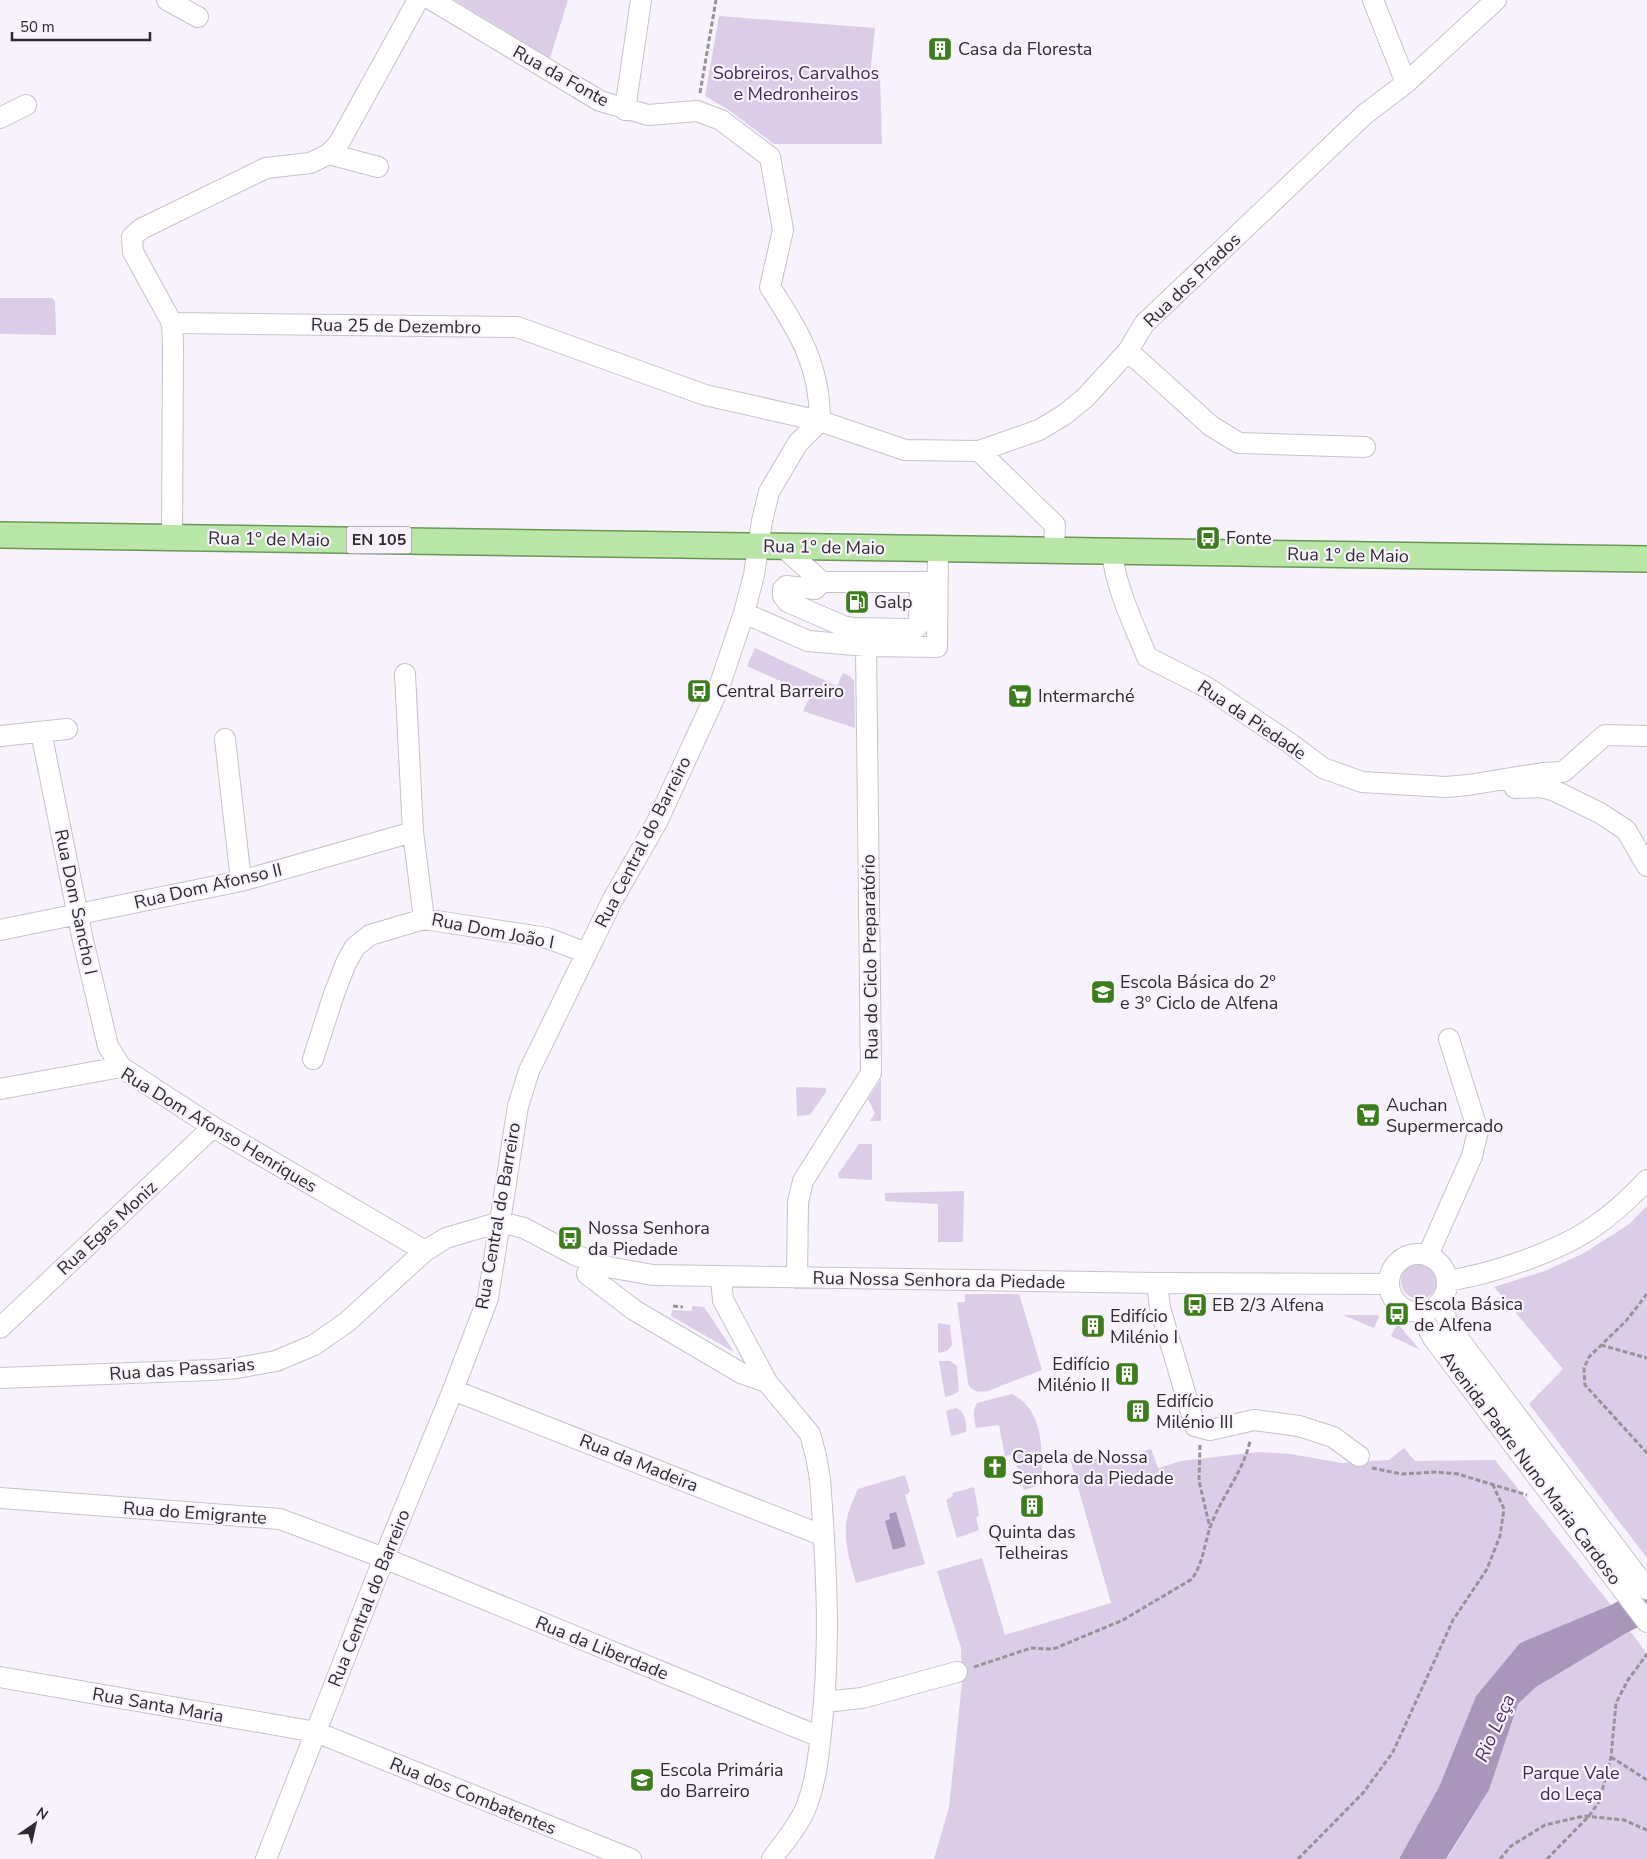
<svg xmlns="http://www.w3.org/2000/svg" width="1647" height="1859" font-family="'Nunito Sans',sans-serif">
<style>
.green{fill:#dbcce8}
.water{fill:#aa96bb}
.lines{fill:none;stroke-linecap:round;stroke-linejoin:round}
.minor-casing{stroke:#c6c2ca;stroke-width:22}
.major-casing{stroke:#699856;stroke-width:28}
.path{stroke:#969298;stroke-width:3;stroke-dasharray:5 2.5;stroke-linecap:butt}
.minor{stroke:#fff;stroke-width:20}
.major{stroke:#b9e5a7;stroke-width:25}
.labels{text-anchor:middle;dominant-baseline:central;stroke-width:4.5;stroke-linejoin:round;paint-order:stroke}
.shield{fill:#f7f2fb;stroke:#6a676c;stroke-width:1}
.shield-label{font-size:16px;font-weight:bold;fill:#2d2b2e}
.poi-label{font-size:18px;fill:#2d2b2e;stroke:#f7f2fb;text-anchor:start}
.park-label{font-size:18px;fill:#432757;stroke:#f7f2fb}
.street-label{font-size:18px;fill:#2d2b2e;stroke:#f7f2fb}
.water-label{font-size:19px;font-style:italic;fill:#4e3263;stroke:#f7f2fb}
</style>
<rect width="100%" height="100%" fill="#f7f2fb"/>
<path class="green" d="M454 0H568L550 58Z
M719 16 875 28 870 75 880 77 882 144H774L729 110 705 96Z
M0 298H52L55 301 56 335 0 334Z
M755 648 837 686 843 673 850 676 854 681 855 728 803 711 811 695 747 666Z
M881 1079V1121H870L875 1113 868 1099Z
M798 1087 826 1088V1092L810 1115 797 1116 796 1088Z
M859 1144H872V1180L839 1178 838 1174Z
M964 1191 963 1242H938V1204L885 1201V1193Z
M1647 1206V1558L1529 1404 1563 1369 1494 1287 1545 1271 1584 1253 1628 1225Z
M1401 1281a18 18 0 1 1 36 0a18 18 0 1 1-36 0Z
M965 1294H1019L1042 1370 988 1391C979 1392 973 1393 968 1384L957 1302H965Z
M692 1306 704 1307 734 1352 671 1316 672 1310 692 1311Z
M1343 1315H1378L1379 1317 1374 1328Z
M938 1323 950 1325 952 1345 947 1351 938 1353Z
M1397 1324H1398L1420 1350 1391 1336Z
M939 1361H950L957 1366 959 1391 953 1395 945 1397Z
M1012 1394C1045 1411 1042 1452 1042 1484L1024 1490 1013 1454 1005 1456 999 1425 976 1428C974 1419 972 1412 977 1403Z
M956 1408C965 1411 967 1423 966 1432L951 1436 946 1411Z
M1404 1448 1415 1461 1495 1460 1611 1605 1520 1643 1476 1696 1439 1787 1399 1859H934L949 1807 962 1683 961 1648 937 1571 982 1558 1005 1635 1111 1603 1070 1459H1143L1141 1452 1151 1449 1158 1468 1181 1461 1258 1452 1290 1454 1342 1463 1389 1460Z
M905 1475 910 1492 905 1495 925 1564 856 1583C850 1563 843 1539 847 1518 849 1508 854 1498 858 1489Z
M974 1487 979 1515 976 1518 979 1530 957 1538 946 1500 953 1496 952 1493Z
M1630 1631 1647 1654V1859H1447L1489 1790 1518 1704 1536 1687Z"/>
<path class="water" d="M896 1512 906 1546 893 1550 885 1521 890 1519 889 1514Z
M1647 1585V1623L1630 1631 1536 1687 1518 1704 1489 1790 1446 1859H1399L1439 1787 1476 1696 1520 1643 1611 1605Z"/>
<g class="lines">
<defs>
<path id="minor" d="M167 0 198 17
M432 0 600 101 648 115 697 111 721 120 770 157 783 230 770 287C799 332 820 365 820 421
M1373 0 1406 83
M625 110 641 0
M0 118 26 105
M329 154 378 167
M172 323 517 327 705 395 820 421 905 450 979 451 1039 430 1064 415 1085 398 1128 351 1144 324 1365 114 1406 83 1496 0
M1128 351 1211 426 1239 443 1365 447
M979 451 1055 525 1054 551
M172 538 173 344 172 323 133 252 132 237 141 229 266 168 310 163 329 154 339 143 418 0
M783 547 822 582H933
M1112 552C1116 589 1133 622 1147 657L1208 688 1291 744 1323 768 1362 782 1446 787 1468 785 1543 773 1563 772 1605 735 1647 736
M822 582 815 589 786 586 783 589V596L788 602 843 626 853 628 910 629H915L919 625 920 582
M744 613 808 641 866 646 937 647 938 549
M405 674 413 832 424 919
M41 732 82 936 108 1046 121 1067
M0 736 67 729
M225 739 241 881
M1515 788 1541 787 1555 791 1600 813 1626 830 1647 866
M0 930 241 881 413 832
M313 1059 334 994 346 963 355 947 370 935 424 919 547 938 587 953
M0 1089 121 1067 213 1127 425 1251
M1389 1283a29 29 0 1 1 58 0a29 29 0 1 1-58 0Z
M1428 1255 1472 1156 1478 1131 1449 1039
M587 1274 634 1310 741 1373 767 1382
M721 1277 723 1300 767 1382 810 1434 816 1456 820 1479C826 1561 831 1640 822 1723 819 1751 817 1778 807 1805 800 1824 784 1842 772 1859
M797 1278 798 1202 803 1181 871 1073 866 646
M1447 1281C1492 1274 1558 1252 1595 1226 1614 1213 1631 1197 1647 1180
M1157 1283 1160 1308 1195 1426 1210 1430 1254 1420 1299 1426 1333 1437 1359 1456
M1440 1302 1449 1326 1647 1589
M1420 1312 1433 1338 1647 1622
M0 1328 213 1127
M0 1378 211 1370 237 1368 276 1361 314 1345 347 1322 425 1251 446 1238 500 1222 524 1228 575 1255 608 1267 653 1275 1157 1283 1389 1284
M453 1390 824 1536
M0 1498 280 1519 384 1558 820 1737
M0 1677 316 1732 631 1859
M824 1702 862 1698 957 1672
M266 1859 384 1558 453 1390 488 1298 518 1106 529 1071 613 899 657 822 718 690 744 613 754 575 762 521 769 492 798 443 820 421"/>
<path id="major" d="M0 535 1647 559"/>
</defs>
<use href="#minor" class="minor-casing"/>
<use href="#major" class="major-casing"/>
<path class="path" d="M700 93 716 0
M1647 1294 1626 1321 1589 1357 1584 1368 1585 1385 1647 1453
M673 1306 683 1307
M1601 1345 1647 1358
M1200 1445 1199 1481 1210 1528
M1372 1468 1402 1474 1437 1472 1458 1474 1527 1495
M974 1667 1031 1648 1050 1649 1056 1648 1123 1620 1192 1579C1203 1563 1204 1546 1210 1528 1220 1498 1243 1473 1250 1441
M1611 1757 1647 1780
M1298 1859 1363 1793 1393 1752 1453 1620 1487 1569 1500 1536 1504 1509 1493 1485
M1500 1859 1511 1846 1545 1825 1584 1816 1624 1820 1647 1830
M1547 1859 1589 1816 1599 1802 1611 1757 1616 1703 1628 1680 1647 1654"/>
<use href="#minor" class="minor"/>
<use href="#major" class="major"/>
</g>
<defs>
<symbol id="building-square" viewBox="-11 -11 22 22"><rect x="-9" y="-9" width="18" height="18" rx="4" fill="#3c7c1b" stroke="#f7f2fb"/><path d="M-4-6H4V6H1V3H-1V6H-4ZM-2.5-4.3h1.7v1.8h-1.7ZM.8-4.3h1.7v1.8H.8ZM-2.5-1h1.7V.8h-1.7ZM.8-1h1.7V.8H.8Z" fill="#fff"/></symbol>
<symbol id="bus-square" viewBox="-11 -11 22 22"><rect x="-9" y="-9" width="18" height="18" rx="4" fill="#3c7c1b" stroke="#f7f2fb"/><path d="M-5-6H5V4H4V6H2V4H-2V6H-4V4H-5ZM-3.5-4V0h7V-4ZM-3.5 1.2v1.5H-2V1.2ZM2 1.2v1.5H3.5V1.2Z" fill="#fff"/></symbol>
<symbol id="fuel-square" viewBox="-11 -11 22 22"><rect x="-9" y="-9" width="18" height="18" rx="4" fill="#3c7c1b" stroke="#f7f2fb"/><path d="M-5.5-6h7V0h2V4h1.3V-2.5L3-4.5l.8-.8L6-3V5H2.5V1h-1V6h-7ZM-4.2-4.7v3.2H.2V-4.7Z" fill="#fff"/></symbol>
<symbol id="supermarket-square" viewBox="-11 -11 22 22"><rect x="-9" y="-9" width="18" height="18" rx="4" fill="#3c7c1b" stroke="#f7f2fb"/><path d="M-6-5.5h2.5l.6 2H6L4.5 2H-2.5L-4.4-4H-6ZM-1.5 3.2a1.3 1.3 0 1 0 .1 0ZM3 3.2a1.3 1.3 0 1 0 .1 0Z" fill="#fff"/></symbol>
<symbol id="school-square" viewBox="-11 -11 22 22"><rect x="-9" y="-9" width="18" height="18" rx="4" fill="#3c7c1b" stroke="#f7f2fb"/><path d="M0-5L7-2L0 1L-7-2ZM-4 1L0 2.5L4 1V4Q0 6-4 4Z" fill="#fff"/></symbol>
<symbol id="church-square" viewBox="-11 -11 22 22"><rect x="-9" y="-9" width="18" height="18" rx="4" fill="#3c7c1b" stroke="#f7f2fb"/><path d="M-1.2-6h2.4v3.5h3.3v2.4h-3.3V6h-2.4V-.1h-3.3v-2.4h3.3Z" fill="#fff"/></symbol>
</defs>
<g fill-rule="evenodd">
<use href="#building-square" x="926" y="35" width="28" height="28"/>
<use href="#bus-square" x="1194" y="524" width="28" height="28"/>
<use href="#fuel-square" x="843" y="588" width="28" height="28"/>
<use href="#bus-square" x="685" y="677" width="28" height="28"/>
<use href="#supermarket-square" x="1006" y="682" width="28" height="28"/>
<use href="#school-square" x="1089" y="978" width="28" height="28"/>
<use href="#supermarket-square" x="1354" y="1101" width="28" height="28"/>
<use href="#bus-square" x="556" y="1224" width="28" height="28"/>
<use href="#bus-square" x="1181" y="1291" width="28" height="28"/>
<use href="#bus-square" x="1383" y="1300" width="28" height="28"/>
<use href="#building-square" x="1079" y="1312" width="28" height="28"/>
<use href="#building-square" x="1113" y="1360" width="28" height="28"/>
<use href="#building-square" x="1124" y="1397" width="28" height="28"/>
<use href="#church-square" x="981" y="1453" width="28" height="28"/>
<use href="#building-square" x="1018" y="1492" width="28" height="28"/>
<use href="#school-square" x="628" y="1766" width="28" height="28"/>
</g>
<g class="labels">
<rect class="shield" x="346.5" y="526.5" width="65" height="27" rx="4"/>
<g class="shield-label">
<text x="379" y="540">EN 105</text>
</g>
<g class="poi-label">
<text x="958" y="49">Casa da Floresta</text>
<text x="1226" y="538">Fonte</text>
<text x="874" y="602">Galp</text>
<text x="716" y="691">Central Barreiro</text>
<text x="1038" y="696">Intermarché</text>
<text x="1120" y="982">Escola Básica do 2º<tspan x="1120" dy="21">e 3º Ciclo de Alfena</tspan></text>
<text x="1386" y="1105">Auchan<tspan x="1386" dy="21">Supermercado</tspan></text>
<text x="588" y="1228">Nossa Senhora<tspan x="588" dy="21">da Piedade</tspan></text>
<text x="1414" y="1304">Escola Básica<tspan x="1414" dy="21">de Alfena</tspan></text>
<text x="1212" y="1305">EB 2/3 Alfena</text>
<text x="1110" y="1316">Edifício<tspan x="1110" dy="21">Milénio I</tspan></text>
<text x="1110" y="1364" text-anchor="end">Edifício<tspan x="1110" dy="21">Milénio II</tspan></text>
<text x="1156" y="1401">Edifício<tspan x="1156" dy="21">Milénio III</tspan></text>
<text x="1012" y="1457">Capela de Nossa<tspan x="1012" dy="21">Senhora da Piedade</tspan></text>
<text x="1032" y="1532" text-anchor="middle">Quinta das<tspan x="1032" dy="21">Telheiras</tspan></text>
<text x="660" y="1770">Escola Primária<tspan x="660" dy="21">do Barreiro</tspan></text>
</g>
<g class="park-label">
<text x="796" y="73">Sobreiros, Carvalhos<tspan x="796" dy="21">e Medronheiros</tspan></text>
<text x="1571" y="1773">Parque Vale<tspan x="1571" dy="21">do Leça</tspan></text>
</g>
<g class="street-label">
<text transform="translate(561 76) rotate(29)">Rua da Fonte</text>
<text transform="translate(1192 280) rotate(-44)">Rua dos Prados</text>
<text transform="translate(396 326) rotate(1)">Rua 25 de Dezembro</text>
<text transform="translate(269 539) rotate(1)">Rua 1º de Maio</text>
<text transform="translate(824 547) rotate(1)">Rua 1º de Maio</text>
<text transform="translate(1348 555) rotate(1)">Rua 1º de Maio</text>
<text transform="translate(1252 720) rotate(34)">Rua da Piedade</text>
<text transform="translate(643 842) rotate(-63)">Rua Central do Barreiro</text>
<text transform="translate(208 886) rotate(-13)">Rua Dom Afonso II</text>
<text transform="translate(76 902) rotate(78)">Rua Dom Sancho I</text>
<text transform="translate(493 931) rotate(11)">Rua Dom João I</text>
<text transform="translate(870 957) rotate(-91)">Rua do Ciclo Preparatório</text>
<text transform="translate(219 1130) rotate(31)">Rua Dom Afonso Henriques</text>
<text transform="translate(498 1216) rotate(-80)">Rua Central do Barreiro</text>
<text transform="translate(107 1228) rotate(-43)">Rua Egas Moniz</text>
<text transform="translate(939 1280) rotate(1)">Rua Nossa Senhora da Piedade</text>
<text transform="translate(182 1369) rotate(-4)">Rua das Passarias</text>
<text transform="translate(639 1463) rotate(22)">Rua da Madeira</text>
<text transform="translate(1531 1468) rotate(53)">Avenida Padre Nuno Maria Cardoso</text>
<text transform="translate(195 1513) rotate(4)">Rua do Emigrante</text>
<text transform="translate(369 1598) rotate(-68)">Rua Central do Barreiro</text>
<text transform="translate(602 1648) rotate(22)">Rua da Liberdade</text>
<text transform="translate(158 1705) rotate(10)">Rua Santa Maria</text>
<text transform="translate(473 1796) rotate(22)">Rua dos Combatentes</text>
</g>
<g class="water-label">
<text transform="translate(1495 1728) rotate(-66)">Rio Leça</text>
</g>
</g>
<g transform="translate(35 1824) rotate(34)" stroke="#f7f2fb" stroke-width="4" paint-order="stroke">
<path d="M0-4L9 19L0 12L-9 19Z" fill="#2d2b2e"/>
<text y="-8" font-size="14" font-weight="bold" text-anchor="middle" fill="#2d2b2e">N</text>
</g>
<path d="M12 32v8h138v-8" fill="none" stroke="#2d2b2e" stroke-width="2.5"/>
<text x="20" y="32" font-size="15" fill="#2d2b2e" stroke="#f7f2fb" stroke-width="4" paint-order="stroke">50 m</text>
</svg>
